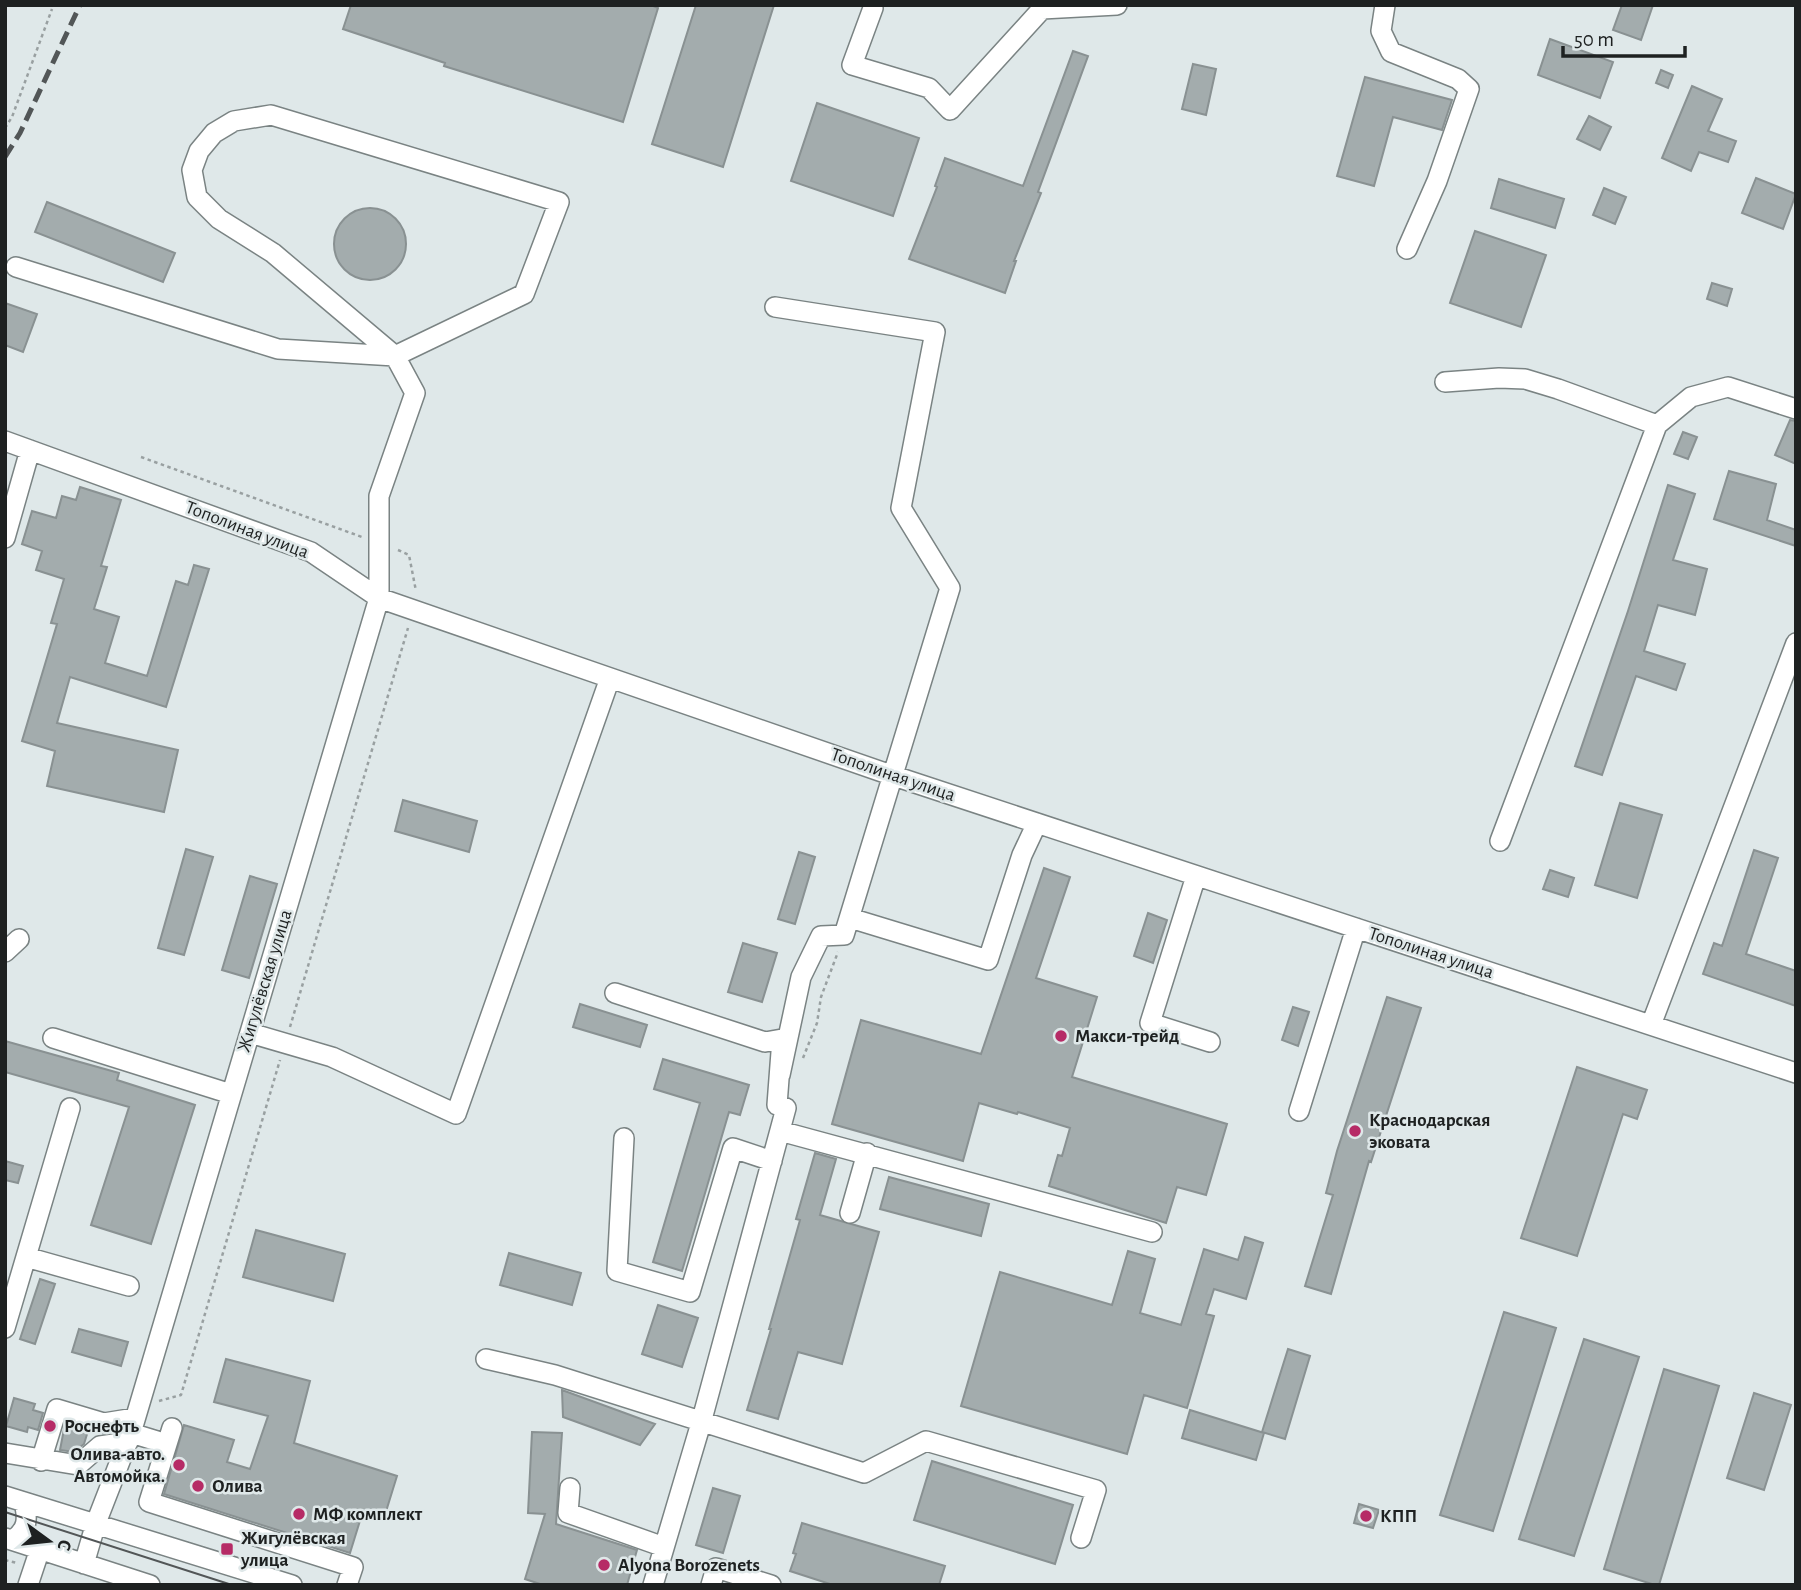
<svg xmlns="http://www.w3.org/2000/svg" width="1801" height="1590" font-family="'Alegreya Sans',sans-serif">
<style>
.building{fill:#a3acad;stroke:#899192;stroke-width:2}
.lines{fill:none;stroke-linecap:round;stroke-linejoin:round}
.minor-casing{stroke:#7a8383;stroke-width:22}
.path{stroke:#99a0a1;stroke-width:2.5;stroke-dasharray:3.5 3.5;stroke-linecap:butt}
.minor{stroke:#fff;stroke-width:19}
.tram{stroke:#525657;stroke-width:2}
.rail{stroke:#525657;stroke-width:5;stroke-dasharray:14 7;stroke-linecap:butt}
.poi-dot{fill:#b62b66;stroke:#dfe8e9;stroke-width:2.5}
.labels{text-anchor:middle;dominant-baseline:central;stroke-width:5;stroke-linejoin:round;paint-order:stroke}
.street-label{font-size:19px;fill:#1e2121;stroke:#dfe8e9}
.poi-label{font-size:19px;font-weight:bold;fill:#1e2121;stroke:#dfe8e9;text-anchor:start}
</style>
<rect width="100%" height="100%" fill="#dfe8e9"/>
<path class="building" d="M351 5H651L658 8 623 122 444 66 445 63 343 29Z
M696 5H774L723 167 652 144Z
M1622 5H1653L1641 40 1613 30Z
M1550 39 1613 62 1600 98 1538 75Z
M1073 51 1088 56 1038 192 1041 193 1014 261H1016L1005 293 909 259 937 187 935 186 945 158 1023 186Z
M1193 64 1216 69 1206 115 1182 109Z
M1661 70 1673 75 1668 88 1656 83Z
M1365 77 1452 100 1442 130 1393 117 1374 186 1337 176Z
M1692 86 1722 99 1708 131 1736 141 1728 162 1699 152 1691 171 1662 158Z
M817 103 919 138 893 216 791 181Z
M1589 116 1611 127 1600 150 1577 139Z
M1756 178 1796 194 1783 229 1742 213Z
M1499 179 1564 199 1555 228 1491 208Z
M1604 188 1626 197 1615 224 1593 215Z
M47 202 175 253 163 282 35 232Z
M334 244a36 36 0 1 1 72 0a36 36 0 1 1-72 0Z
M1475 231 1546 255 1521 327 1450 303Z
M1712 283 1732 289 1727 306 1707 299Z
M5 303 37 314 23 352 5 345Z
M1790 420 1796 421V464L1775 455Z
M1683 432 1697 437 1688 459 1674 454Z
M1729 471 1776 484 1767 520 1796 530V546L1714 519Z
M1668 485 1695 494 1673 560 1707 569 1695 615 1658 605 1644 651 1685 664 1676 690 1636 676 1602 775 1575 766 1628 611Z
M80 487 121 500 101 566 107 567 94 609 119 617 105 663 147 676 176 581 188 585 194 565 209 569 166 707 70 677 57 723 178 750 164 812 47 786 55 751 22 741 57 624 51 623 64 579 36 570 42 551 22 544 32 511 56 518 62 496 76 500Z
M403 800 477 821 469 852 395 831Z
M1620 803 1662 815 1637 898 1595 885Z
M186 849 213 857 184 955 158 948Z
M1754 850 1778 858 1746 954 1796 971V1006L1703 974 1714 943 1722 946Z
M799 852 815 857 795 924 778 919Z
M1044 868 1070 877 1036 978 1097 997 1072 1077 1227 1124 1206 1195 1177 1187 1166 1223 1049 1186 1058 1155 1062 1156 1070 1128 1018 1112 1017 1114 979 1103 963 1161 832 1124 861 1020 981 1054Z
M1550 870 1574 878 1568 897 1543 889Z
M250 876 277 884 249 978 222 970Z
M1148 913 1167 920 1153 963 1134 956Z
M743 943 777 953 762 1002 728 992Z
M1387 997 1421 1008 1371 1162 1369 1161 1331 1294 1305 1286 1333 1195 1326 1193 1337 1151Z
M580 1004 647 1025 640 1047 573 1027Z
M1293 1007 1309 1012 1298 1046 1282 1040Z
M5 1041 119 1073 117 1080 195 1105 151 1244 91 1225 129 1107 5 1072Z
M663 1059 749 1085 740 1115 729 1112 682 1271 653 1262 700 1103 654 1089Z
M1577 1067 1647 1090 1637 1119 1623 1114 1577 1256 1521 1238Z
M815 1153 836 1159 820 1215 879 1232 842 1364 798 1352 778 1419 747 1410 771 1329H769L800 1220 796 1219Z
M5 1161 23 1166 18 1183 5 1180Z
M889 1177 989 1204 981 1236 880 1209Z
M256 1230 345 1254 333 1301 243 1277Z
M1245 1237 1263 1243 1246 1299 1214 1289 1206 1314 1214 1316 1187 1408 1144 1395 1127 1454 961 1406 1000 1272 1112 1305 1128 1251 1155 1259 1140 1313 1181 1325 1204 1249 1238 1260Z
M509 1253 581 1273 572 1305 500 1285Z
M40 1279 55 1284 35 1344 20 1339Z
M658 1305 698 1318 682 1367 642 1354Z
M1504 1312 1556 1328 1493 1531 1440 1515Z
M79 1329 128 1342 121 1366 72 1352Z
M1584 1339 1639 1357 1574 1556 1519 1539Z
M1288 1349 1310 1356 1285 1439 1262 1432Z
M226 1359 310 1381 294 1443 397 1476 384 1518 363 1511 350 1553 164 1494 184 1425 234 1440 227 1462 250 1469 268 1416 214 1402Z
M1664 1369 1719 1386 1659 1585H1655L1604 1569Z
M562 1390 655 1424 640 1445 563 1417Z
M1754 1393 1791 1405 1764 1490 1727 1478Z
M14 1398 35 1404 33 1410 43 1413 38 1430 28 1427 27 1432 6 1426Z
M1190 1410 1264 1433 1256 1460 1182 1438Z
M65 1424 88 1431 84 1444 74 1452 60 1450Z
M532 1432 562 1433 556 1524 637 1550 627 1585H543L525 1579 545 1514 528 1513Z
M932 1461 1073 1505 1055 1564 914 1520Z
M713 1488 740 1496 723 1553 696 1545Z
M1359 1504 1379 1510 1373 1528 1354 1523Z
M802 1523 945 1566 939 1585H833L790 1571 796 1554 793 1553Z"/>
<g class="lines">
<defs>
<path id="minor" d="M1385 5 1381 31 1391 52 1458 79 1469 89 1437 181 1407 249
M873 8 852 65 929 88 950 110 1042 9 1117 5
M271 115 559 202 524 294 395 356 273 253 219 219 197 197 192 170 199 151 214 133 234 121Z
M16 267 278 349 395 356 415 393 379 496V598L131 1433 96 1523 84 1564
M775 307 935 332 901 508 950 588 844 935 821 936 801 977 780 1075
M1445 382 1499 378 1525 379 1558 389 1657 425 1691 397 1728 387 1796 409
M5 441 311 552 379 598 891 775 1796 1073
M5 538 30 450
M1500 841 1657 425
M1196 876 1150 1023 1210 1042
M850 918 988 960 1022 855 1037 823
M5 952 19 939
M615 993 765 1042 782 1039 777 1105 786 1108 701 1423 653 1585
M1651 1025 1796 643
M250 1033 332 1057 456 1114 610 678
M53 1038 231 1094
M1299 1111 1356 928
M780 1131 1152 1232
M624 1138 617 1271 690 1292 733 1148 772 1161
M850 1213 867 1153
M26 1257 129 1286
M5 1328 70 1108
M486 1359 555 1375 864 1473 926 1441 1096 1490 1081 1538
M172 1428 149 1502 353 1567 347 1585
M131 1433 167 1444
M5 1453 78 1465 100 1446 128 1442
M41 1461 57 1409 104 1423 135 1418
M570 1488 568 1513 664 1547
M5 1496 292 1585
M5 1538 150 1585
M13 1540C28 1529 28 1519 24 1502
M28 1585 40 1549
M711 1585 716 1568 771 1585"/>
</defs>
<use href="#minor" class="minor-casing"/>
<path class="path" d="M5 128 12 117 52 9
M141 457 362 537
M398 550 409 555 416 591
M290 1027 408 628
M803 1058 817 1023 821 997 838 952
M159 1401 181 1395 280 1060
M5 1560 17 1563"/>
<use href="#minor" class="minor"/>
<path class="tram" d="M5 1512 232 1585"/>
<path class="rail" d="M5 157 20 133 80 5"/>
</g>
<g class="poi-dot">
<circle cx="1061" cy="1036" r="7"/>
<circle cx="1355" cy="1131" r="7"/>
<circle cx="50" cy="1426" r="7"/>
<circle cx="179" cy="1465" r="7"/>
<circle cx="198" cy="1486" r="7"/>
<circle cx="299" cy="1514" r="7"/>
<circle cx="1366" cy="1516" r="7"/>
<rect x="220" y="1542" width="14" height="14" rx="3.5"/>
<circle cx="604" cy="1565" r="7"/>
</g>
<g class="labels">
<g class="street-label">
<text transform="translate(247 530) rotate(21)">Тополиная улица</text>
<text transform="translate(893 775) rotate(19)">Тополиная улица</text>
<text transform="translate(1431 953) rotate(18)">Тополиная улица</text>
<text transform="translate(265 981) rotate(-73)">Жигулёвская улица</text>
</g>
<g class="poi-label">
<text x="1075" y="1036">Макси-трейд</text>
<text x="1369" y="1120">Краснодарская<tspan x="1369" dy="22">эковата</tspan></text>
<text x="64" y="1426">Роснефть</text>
<text x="165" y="1454" text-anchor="end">Олива-авто.<tspan x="165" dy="22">Автомойка.</tspan></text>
<text x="212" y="1486">Олива</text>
<text x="313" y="1514">МФ комплект</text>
<text x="1380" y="1516">КПП</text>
<text x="241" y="1538">Жигулёвская<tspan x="241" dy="22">улица</tspan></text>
<text x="618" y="1565">Alyona Borozenets</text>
</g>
</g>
<rect width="1801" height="1590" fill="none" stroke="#1e2121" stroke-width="14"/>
<g transform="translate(49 1541) rotate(105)" stroke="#dfe8e9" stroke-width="5" paint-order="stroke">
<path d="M0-5L12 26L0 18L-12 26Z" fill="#1e2121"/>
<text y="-10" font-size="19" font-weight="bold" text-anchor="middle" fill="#1e2121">С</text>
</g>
<path d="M1563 46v10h122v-10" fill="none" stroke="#1e2121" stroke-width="3.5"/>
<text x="1574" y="46" font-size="21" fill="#1e2121" stroke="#dfe8e9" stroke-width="5" paint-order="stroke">50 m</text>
</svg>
